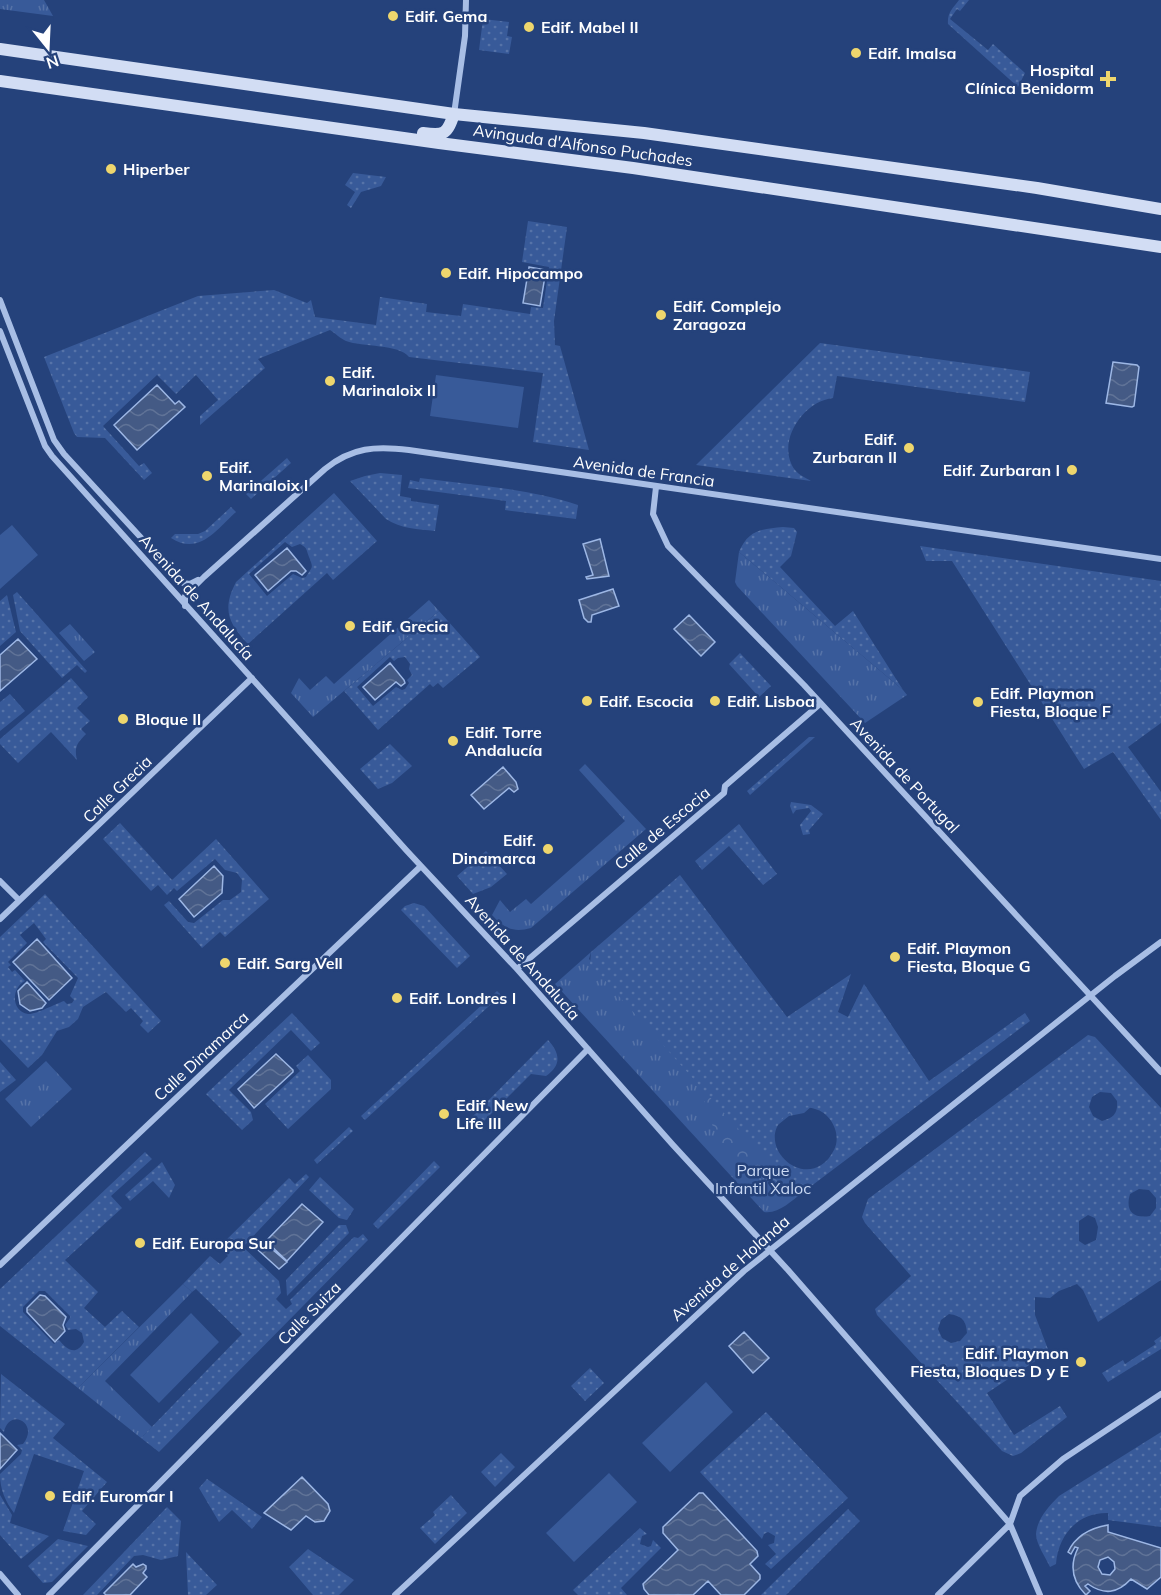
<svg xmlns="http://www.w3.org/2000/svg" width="1161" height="1595" font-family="Mulish,sans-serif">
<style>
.grass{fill:url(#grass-tufts)}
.forest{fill:url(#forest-crowns)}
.garden{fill:url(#garden-dots);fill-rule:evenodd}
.pitch{fill:#385a99}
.water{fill:url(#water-waves);stroke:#9db7e5;stroke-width:1.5;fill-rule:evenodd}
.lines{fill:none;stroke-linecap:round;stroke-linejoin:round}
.minor{stroke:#a8bee5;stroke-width:6}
.secondary{stroke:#d2ddf4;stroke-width:12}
.poi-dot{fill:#eed66d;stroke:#25427b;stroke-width:2}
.labels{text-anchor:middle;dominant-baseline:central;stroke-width:5;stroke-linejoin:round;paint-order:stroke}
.poi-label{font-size:16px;font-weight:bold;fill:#fff;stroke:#25427b;text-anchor:start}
.street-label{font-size:16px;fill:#fff;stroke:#25427b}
.park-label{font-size:16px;fill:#cbdaf4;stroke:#25427b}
</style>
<defs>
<pattern id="grass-tufts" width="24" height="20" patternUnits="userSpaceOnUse" patternTransform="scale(1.5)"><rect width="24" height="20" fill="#385a99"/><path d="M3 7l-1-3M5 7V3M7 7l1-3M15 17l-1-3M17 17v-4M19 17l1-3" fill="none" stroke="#5673a8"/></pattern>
<pattern id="forest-crowns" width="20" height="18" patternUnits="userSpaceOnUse" patternTransform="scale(1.5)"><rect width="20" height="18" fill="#385a99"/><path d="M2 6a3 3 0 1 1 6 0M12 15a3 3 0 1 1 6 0" fill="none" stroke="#5673a8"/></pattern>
<pattern id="garden-dots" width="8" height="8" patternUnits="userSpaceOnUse" patternTransform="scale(1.5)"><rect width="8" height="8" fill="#385a99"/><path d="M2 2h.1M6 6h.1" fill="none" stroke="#5673a8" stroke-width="1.8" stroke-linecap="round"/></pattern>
<pattern id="water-waves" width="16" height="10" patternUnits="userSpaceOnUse" patternTransform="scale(1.5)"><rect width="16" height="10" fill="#445a85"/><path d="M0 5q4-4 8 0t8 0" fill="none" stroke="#607397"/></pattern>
</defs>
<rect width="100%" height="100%" fill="#25427b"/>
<path class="grass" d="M0 0H44L53 16 0 9Z
M739 552 903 690 907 695 865 723 737 586 735 582Z
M429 600 439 611 313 717 291 693 299 678 310 690 326 676 334 684Z
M70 624 95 652 84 661 59 633Z
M585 764 646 829 531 928C513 933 504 928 492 915L500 900 510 912 526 899 531 904 625 821 579 770Z
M591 952 589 959 802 1193C791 1201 779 1214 764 1212L555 984Z
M46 1061 72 1089 31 1127 5 1099Z
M183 1284 192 1292 105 1381 152 1427 141 1438 78 1388Z"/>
<path class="forest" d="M713 1080 820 1099 804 1113 789 1116 769 1132 771 1149 796 1179 787 1190 774 1192 761 1166 743 1170 723 1153 704 1103Z"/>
<path class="garden" d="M959 0H969L960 11 957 9 950 19 988 50 993 44 1025 73 1018 87 948 24C947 13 953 8 959 0Z
M483 19 509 22 507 36 512 37 509 54 479 50Z
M353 173 386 177 381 186 361 192 351 208 347 205 355 192 345 185Z
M528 221 567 227 554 321 555 345 560 346 589 450 533 442 543 373 409 357C399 344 362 347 346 341 341 339 335 333 330 330L258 359 265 368 200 425V416L218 400 196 375 176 394 157 375 103 426 139 466 144 463 152 473 144 480 105 438 77 437 74 433 44 357 198 296 274 290 307 303 311 300 315 317 376 325 380 297 427 304 426 312 461 316 463 304 530 314 531 307 543 308 549 267 522 262Z
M820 343 1030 372 1025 402 837 376 833 398C803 401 775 443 795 470 799 475 806 478 811 481L696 465Z
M287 458 291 463 251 499 246 494Z
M380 473 402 475 400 496 411 498V501L439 505 435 531C418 529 401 529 386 519L350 481 365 476Z
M420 478C472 485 527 488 578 505L576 519 505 510 506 501 408 488 410 480 419 482Z
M334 493 377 541 333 580 327 573 248 644C228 623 222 609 236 582ZM285 542 292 547 300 544C308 548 306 550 309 557 314 569 312 566 306 577L302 578 293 574 267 596 249 574Z
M231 507 236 512C216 530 199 556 171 538L175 534H198L205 531Z
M783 527 794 528 797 532 791 556 780 567 835 626 853 611 903 690 739 552C748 530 761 529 783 527Z
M920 546 1161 581V723L1128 747 1161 792V820L1113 752 1084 769 952 561H926Z
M17 592 87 671 85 673 77 665 62 678 20 631 13 595Z
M7 595 16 632 0 646V601Z
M439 611 480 657 443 688 438 683 433 687 430 684 378 730 344 691ZM390 657 394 661 398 658 405 657 410 664 409 669 412 675 407 680 409 683 405 689 402 690 396 687 373 706 357 687Z
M740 653 771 686 759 697 729 664Z
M71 678 88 697 77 708 90 721 81 729 86 734C77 743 74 747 77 760L51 732 18 763 0 744V739Z
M10 694 25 711 0 731V702Z
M809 737H815L750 795 747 791Z
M390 744 412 766 392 783 378 789 360 769Z
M791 802 811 805 823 814 809 830 810 834 803 835 800 825 811 811 809 808 796 810 793 814 790 806Z
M120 823 172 880 216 839 269 899 225 937 220 932 202 948 164 905 169 901 188 922 194 923 223 900H230L241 892 242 880 237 873 225 870 215 859 177 891 174 888 167 895 158 885 151 891 103 839Z
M739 824 777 874 763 885 729 846 702 870 695 861Z
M486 851 507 874 491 887 473 894 457 876Z
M680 875 787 1017 851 974 838 1012 848 1017 864 984 929 1081 1025 1013 1030 1021 802 1193 777 1164 767 1158 743 1134 590 964 591 952ZM801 1107C805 1108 811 1107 815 1109 831 1113 842 1134 834 1150 807 1203 737 1133 801 1107Z
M45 894 161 1021 148 1033 140 1025 143 1021 131 1008 126 1012 106 992 83 1007 78 1019 69 1027 57 1031 42 1055 28 1068 0 1039V937ZM34 923 46 939 43 942 78 978 70 996 74 1000 72 1003 67 1004 64 1001C55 1004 35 1015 28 1014 11 1011 11 988 25 981L15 970 12 972 8 967 11 965 8 962 27 943 20 935Z
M414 903 424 906 470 956 457 968 401 910 405 906Z
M497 991 501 995 365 1120 361 1116Z
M292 1013 320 1043 311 1051 291 1030 229 1090 251 1112 253 1120 242 1130 206 1094Z
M1088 1035 1095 1037 1161 1108V1280L1098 1322 1083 1290 1077 1284 1059 1291 1050 1298 1035 1297V1315L1049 1352 987 1393 1014 1435 1060 1406 1067 1417 1021 1453 1013 1456 1002 1451 877 1315 875 1309 911 1276 865 1223 862 1217 868 1199ZM1100 1092 1111 1093 1117 1101C1118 1113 1114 1118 1102 1121L1093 1116 1089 1107 1092 1097ZM1139 1189 1149 1190 1156 1198V1208L1150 1216C1133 1219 1125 1211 1130 1194ZM1088 1215 1095 1218 1098 1227 1096 1240 1085 1245 1079 1241V1221ZM949 1314C962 1316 966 1320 967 1333L960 1341 951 1343 942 1338 938 1329 941 1320Z
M548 1040C560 1053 562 1065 546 1076L531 1074 481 1124 473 1116Z
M308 1055 331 1080V1089L288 1129 265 1104 300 1071 296 1066Z
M0 1062 16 1080 0 1092Z
M349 1127 353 1131 317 1164 314 1160Z
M145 1152 152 1159 111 1196 122 1208 65 1260 98 1292 84 1308 105 1327 122 1311 139 1327 78 1388 0 1326V1289ZM39 1291H45L70 1316V1318L65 1325 68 1330 76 1329 82 1333 84 1342C76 1356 67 1350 59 1340L54 1344 23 1312V1307Z
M434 1161 440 1167 378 1229 373 1224Z
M162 1162 175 1185 169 1198 153 1181 130 1201 125 1195Z
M306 1174 309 1177 243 1247 279 1281 281 1293 276 1299 286 1309 292 1304 290 1300 354 1237 358 1238 363 1234 368 1240 159 1452 141 1438 242 1334 196 1289 192 1292 183 1284 210 1256 220 1264 228 1256 219 1247 289 1178 295 1184Z
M320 1177 354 1209 347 1220 339 1218 309 1190Z
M339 1225H346L349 1233 287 1296 286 1280Z
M1161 1336V1349L1108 1382 1102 1373 1123 1360 1125 1364 1156 1344 1154 1341Z
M590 1368 604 1383 585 1401 571 1386Z
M1 1374 65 1424 53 1438 107 1482 82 1511 96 1524 86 1535 63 1531 84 1471 34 1454 14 1513C5 1501 0 1489 0 1474L21 1454 22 1450 17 1445 23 1444C40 1423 9 1407 4 1432L0 1428Z
M766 1412 848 1498 771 1569 765 1564 776 1554 768 1545 774 1543 775 1536 768 1532 764 1534 762 1539 700 1472Z
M1161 1432V1527L1108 1520V1513C1078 1512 1058 1535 1056 1564L1050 1567C1046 1558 1036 1544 1036 1534 1037 1519 1049 1506 1059 1496Z
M501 1453 515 1467 495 1487 481 1472Z
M207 1479 213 1483 262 1517 252 1529 232 1510 219 1522 199 1488Z
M0 1495 12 1515 10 1523 49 1536 21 1559 0 1535Z
M451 1495 467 1513 435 1544 420 1528 435 1515 433 1512Z
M167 1507 181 1521 178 1556 161 1560 143 1555 134 1556 97 1595H83Z
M848 1509 860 1521 786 1595H761Z
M640 1528 647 1534 642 1536 640 1544 648 1547 651 1546 653 1540 661 1548 621 1588 627 1595H578L573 1590Z
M58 1539 88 1546 52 1582 43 1583 28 1566Z
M308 1549 354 1580 339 1595H313L289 1567Z
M186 1552 217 1585 206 1595H188Z"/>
<path class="pitch" d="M436 375 524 387 518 428 430 416Z
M12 525 38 555 0 589V535Z
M191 1313 219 1342 159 1403 130 1375Z
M706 1382 733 1412 670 1472 642 1443Z
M609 1473 637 1502 574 1562 546 1533Z"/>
<path class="water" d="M529 267 546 270 540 306 523 303Z
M1113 362 1137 365 1139 367 1134 406 1132 407 1106 403Z
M157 385 175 404 179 401 185 407 137 450 114 425Z
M600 539 609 576 587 579 586 577 593 575 583 544Z
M287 548 306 571 302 575 296 571H291L268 591 255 575Z
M613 589 619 606 592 615 591 622H588L584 618 579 600Z
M689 615 715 642 701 656 674 629Z
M18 639 37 659 0 691V655Z
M390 663 404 680 405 683 401 686 396 682 375 700 363 687Z
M503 767 516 782 518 789 514 792 509 788 484 809 471 795Z
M214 866 223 876 222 893 194 917 179 899Z
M37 939 72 978 49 1000 13 962Z
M27 982 46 1003 42 1008 30 1011 20 1004 18 991Z
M276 1054 293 1070V1072L254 1108 238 1089Z
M302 1204 323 1222 287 1261 266 1241Z
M265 1243 287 1262 279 1269 258 1250Z
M40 1295 45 1296 66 1317 63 1325 65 1331 55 1342 27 1312V1308Z
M744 1332 769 1358 753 1373 729 1346Z
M0 1433 17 1450 0 1469Z
M302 1477 328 1504 330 1511 324 1521 315 1522 306 1516 291 1530 264 1513Z
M699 1493H703L757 1551 758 1556 750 1564 760 1575V1579L744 1595H721L708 1581 693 1595H649L644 1589 643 1584 678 1550 663 1533V1527Z
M1108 1525V1532L1161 1548V1577L1147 1589 1131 1579C1117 1594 1104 1595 1088 1584L1085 1586 1090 1591 1086 1595C1072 1581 1069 1566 1078 1548L1075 1547 1071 1554 1068 1552C1076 1535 1090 1528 1108 1525ZM1108 1557 1114 1562 1115 1569 1110 1575 1102 1574 1098 1567 1100 1560Z
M133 1564 136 1567 143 1564 146 1566V1569L143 1573 147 1577 130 1595H106L104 1593Z"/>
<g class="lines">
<path class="minor" d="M454 114 465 36 466 0
M0 300 54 440 64 454 179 579 183 583 190 584 198 580
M0 331 45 446 52 456 407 851 517 969 673 1145 788 1270 1010 1524 1040 1595
M656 487 653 514 668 546 804 685 1161 1072
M185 606V596L204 577 325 469C352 447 376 446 409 450L1161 559
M0 881 19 900
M0 919 252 678
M517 969 724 793 725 786 820 704
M0 1265 421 866
M0 1574 18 1595
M49 1595 588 1049
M395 1595 744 1271 1115 976 1161 942
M938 1595 1010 1524 1020 1496 1063 1459 1161 1394"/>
<path class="secondary" d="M0 49 454 114 644 133 1037 188 1161 209
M0 81 439 143 633 168 1161 247
M423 133C445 136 447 134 454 114"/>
</g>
<g class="poi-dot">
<circle cx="393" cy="16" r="6"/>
<circle cx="529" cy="27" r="6"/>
<circle cx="856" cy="53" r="6"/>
<path d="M1105 70h6v6h6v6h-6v6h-6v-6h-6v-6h6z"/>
<circle cx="111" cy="169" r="6"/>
<circle cx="446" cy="273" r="6"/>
<circle cx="661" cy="315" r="6"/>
<circle cx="330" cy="381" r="6"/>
<circle cx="909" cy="448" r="6"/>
<circle cx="1072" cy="470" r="6"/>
<circle cx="207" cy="476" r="6"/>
<circle cx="350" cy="626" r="6"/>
<circle cx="587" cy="701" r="6"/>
<circle cx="715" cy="701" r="6"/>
<circle cx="978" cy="702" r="6"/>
<circle cx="123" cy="719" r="6"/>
<circle cx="453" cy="741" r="6"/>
<circle cx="548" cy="849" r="6"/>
<circle cx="895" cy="957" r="6"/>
<circle cx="225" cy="963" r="6"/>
<circle cx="397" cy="998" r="6"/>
<circle cx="444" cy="1114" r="6"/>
<circle cx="140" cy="1243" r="6"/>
<circle cx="1081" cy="1362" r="6"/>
<circle cx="50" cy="1496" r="6"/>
</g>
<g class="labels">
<g class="poi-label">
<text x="405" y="16">Edif. Gema</text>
<text x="541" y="27">Edif. Mabel II</text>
<text x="868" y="53">Edif. Imalsa</text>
<text x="1094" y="70" text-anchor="end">Hospital<tspan x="1094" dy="18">Clínica Benidorm</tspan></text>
<text x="123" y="169">Hiperber</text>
<text x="458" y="273">Edif. Hipocampo</text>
<text x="673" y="306">Edif. Complejo<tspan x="673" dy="18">Zaragoza</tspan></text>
<text x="342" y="372">Edif.<tspan x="342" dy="18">Marinaloix II</tspan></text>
<text x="897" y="439" text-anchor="end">Edif.<tspan x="897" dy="18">Zurbaran II</tspan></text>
<text x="219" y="467">Edif.<tspan x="219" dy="18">Marinaloix I</tspan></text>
<text x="1060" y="470" text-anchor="end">Edif. Zurbaran I</text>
<text x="362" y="626">Edif. Grecia</text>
<text x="990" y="693">Edif. Playmon<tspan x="990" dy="18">Fiesta, Bloque F</tspan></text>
<text x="599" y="701">Edif. Escocia</text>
<text x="727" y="701">Edif. Lisboa</text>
<text x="135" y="719">Bloque II</text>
<text x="465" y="732">Edif. Torre<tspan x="465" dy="18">Andalucía</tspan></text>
<text x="536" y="840" text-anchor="end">Edif.<tspan x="536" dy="18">Dinamarca</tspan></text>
<text x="907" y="948">Edif. Playmon<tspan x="907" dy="18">Fiesta, Bloque G</tspan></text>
<text x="237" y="963">Edif. Sarg Vell</text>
<text x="409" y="998">Edif. Londres I</text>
<text x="456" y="1105">Edif. New<tspan x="456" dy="18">Life III</tspan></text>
<text x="152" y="1243">Edif. Europa Sur</text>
<text x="1069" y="1353" text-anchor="end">Edif. Playmon<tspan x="1069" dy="18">Fiesta, Bloques D y E</tspan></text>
<text x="62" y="1496">Edif. Euromar I</text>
</g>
<g class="street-label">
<text transform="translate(583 145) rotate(8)">Avinguda d'Alfonso Puchades</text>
<text transform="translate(644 471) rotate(8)">Avenida de Francia</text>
<text transform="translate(197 597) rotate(48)">Avenida de Andalucía</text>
<text transform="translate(905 775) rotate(47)">Avenida de Portugal</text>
<text transform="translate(117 789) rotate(-44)">Calle Grecia</text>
<text transform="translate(662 828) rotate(-40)">Calle de Escocia</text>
<text transform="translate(523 957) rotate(48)">Avenida de Andalucía</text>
<text transform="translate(201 1056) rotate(-43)">Calle Dinamarca</text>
<text transform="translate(730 1268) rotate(-41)">Avenida de Holanda</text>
<text transform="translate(309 1313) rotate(-45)">Calle Suiza</text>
</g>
<g class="park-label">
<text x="763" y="1170">Parque<tspan x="763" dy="18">Infantil Xaloc</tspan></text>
</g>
</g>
<g transform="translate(48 48) rotate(162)" stroke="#25427b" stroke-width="4.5" paint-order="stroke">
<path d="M0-4.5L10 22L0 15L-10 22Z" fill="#ffffff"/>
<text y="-9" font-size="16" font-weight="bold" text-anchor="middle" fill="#ffffff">N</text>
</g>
</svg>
